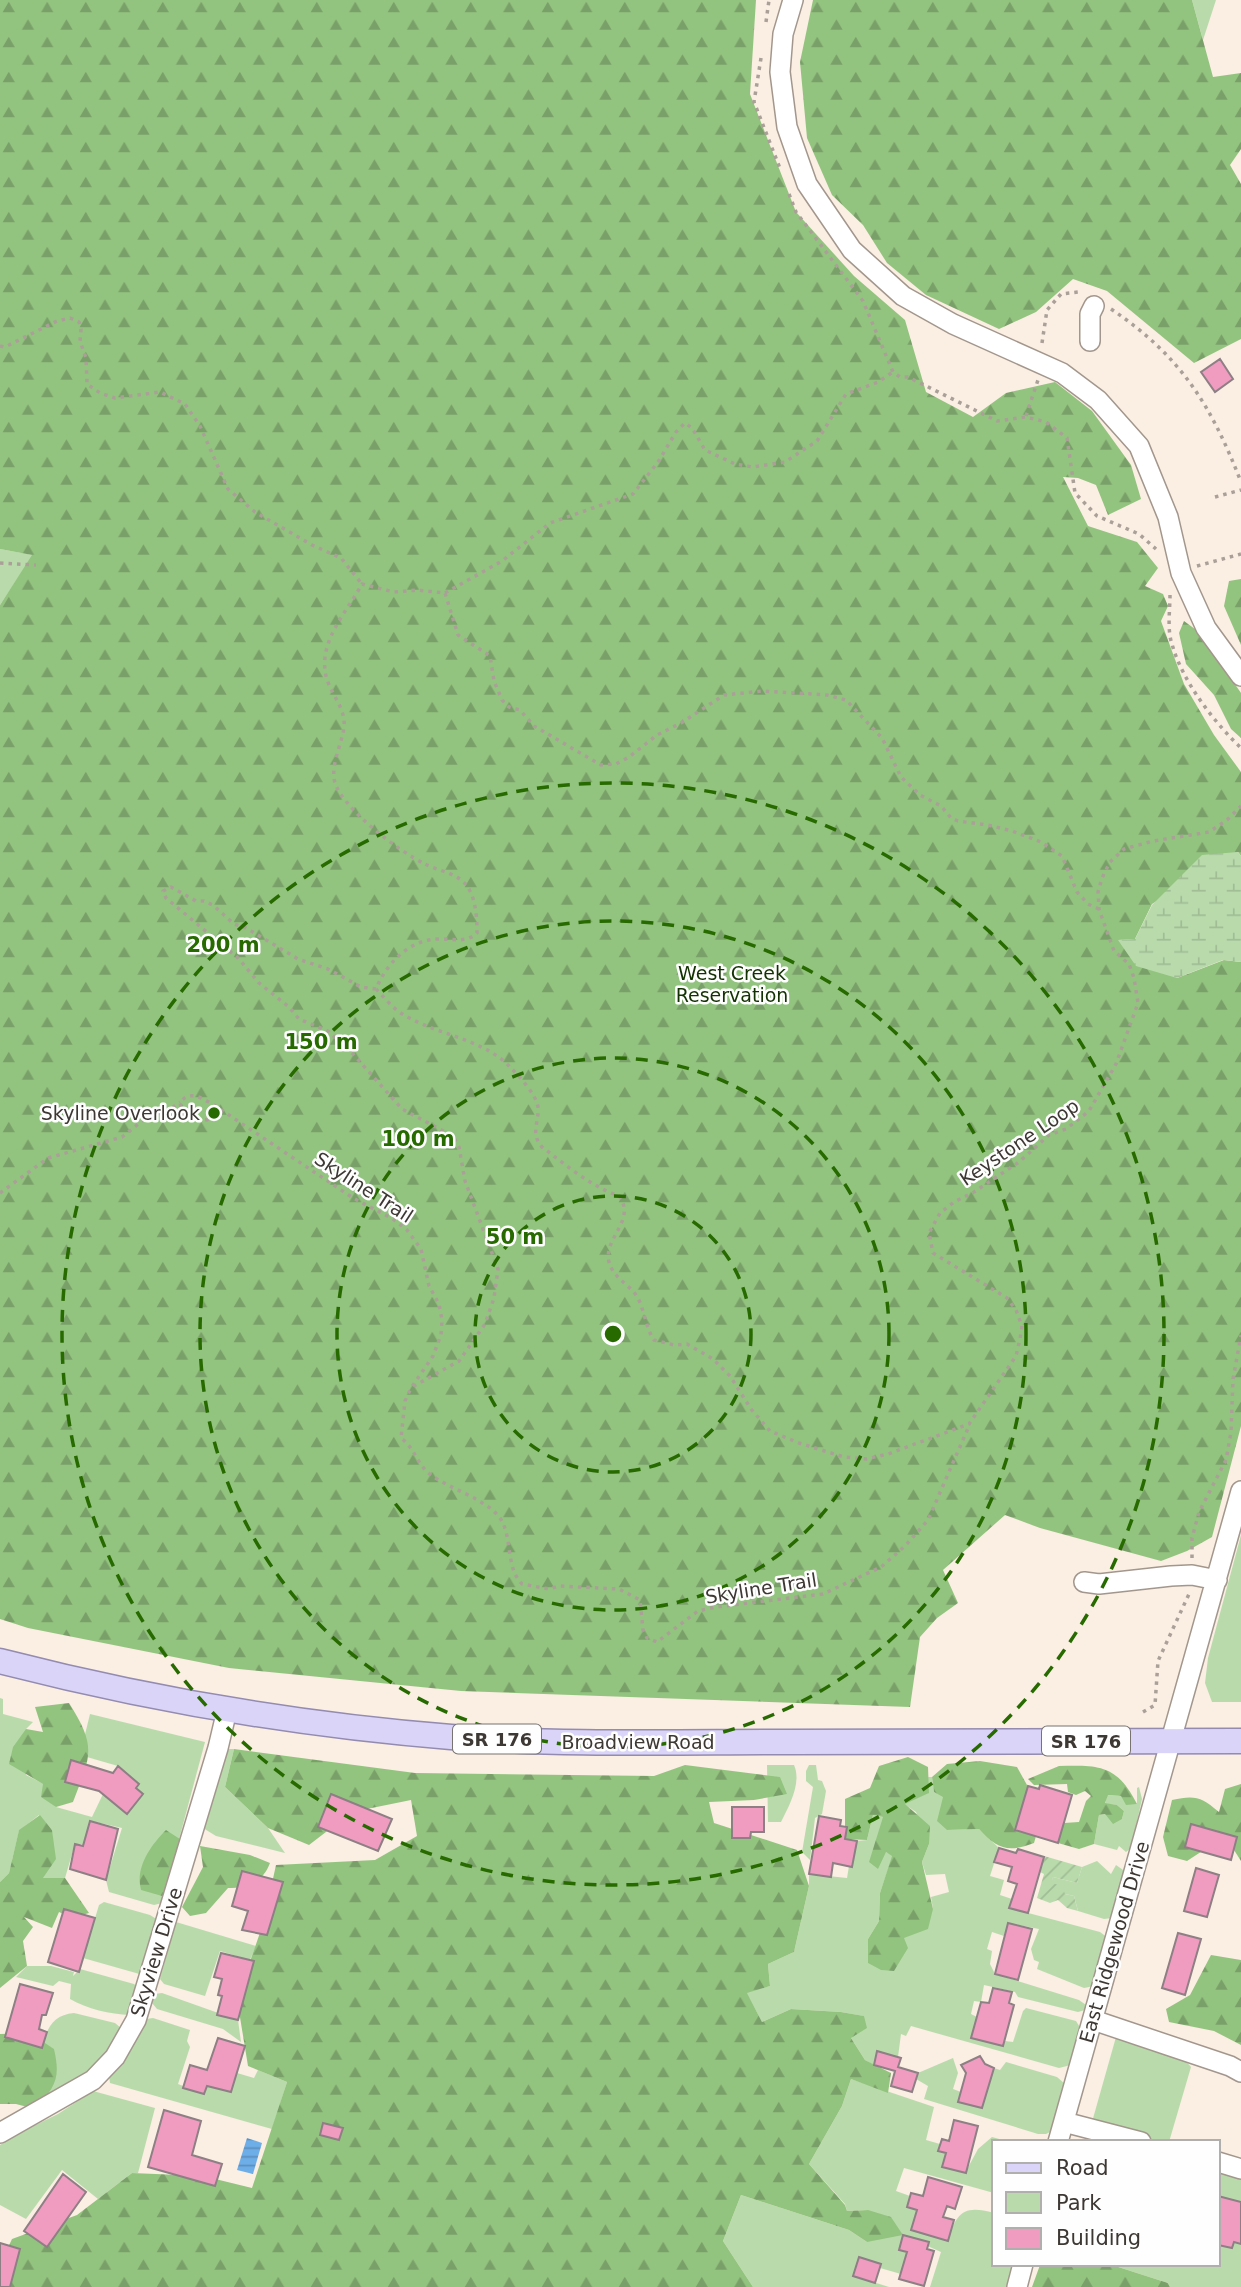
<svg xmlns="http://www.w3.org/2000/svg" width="1241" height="2287" font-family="'DejaVu Sans',sans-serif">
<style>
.green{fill:#b9dbac}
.forest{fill:url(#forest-firs)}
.wetland{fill:url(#wetland-marsh)}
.garden{fill:url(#garden-furrows)}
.water{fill:url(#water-rules)}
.building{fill:#ef9cc0;stroke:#8e7f84;stroke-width:2}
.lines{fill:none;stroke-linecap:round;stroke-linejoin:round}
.minor-casing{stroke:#a3978d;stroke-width:22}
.major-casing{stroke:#938bb0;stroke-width:27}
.path{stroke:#aaa098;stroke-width:3.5;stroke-dasharray:3.5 5;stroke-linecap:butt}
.minor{stroke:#fff;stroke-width:19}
.major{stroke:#dad4f8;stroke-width:24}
.ring{fill:none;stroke:#276a00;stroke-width:3.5;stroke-dasharray:12 9}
.poi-dot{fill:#276a00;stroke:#fefefe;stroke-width:2.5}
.labels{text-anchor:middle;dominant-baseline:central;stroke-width:5;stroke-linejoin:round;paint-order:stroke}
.shield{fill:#fefefe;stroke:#777370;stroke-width:2}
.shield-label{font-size:18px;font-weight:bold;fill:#3d3833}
.park-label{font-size:19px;fill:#133202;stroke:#fefefe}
.poi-label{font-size:19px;fill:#3d3833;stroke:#fefefe;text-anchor:end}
.street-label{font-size:19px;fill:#3d3833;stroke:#fefefe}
.centre{fill:#276a00;stroke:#fefefe;stroke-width:3.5}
.ring-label{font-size:21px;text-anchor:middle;font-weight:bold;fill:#276a00;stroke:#fefefe;stroke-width:5;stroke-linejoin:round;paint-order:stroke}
</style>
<defs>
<pattern id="forest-firs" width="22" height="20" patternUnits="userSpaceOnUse" patternTransform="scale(1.75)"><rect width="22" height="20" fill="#93c47f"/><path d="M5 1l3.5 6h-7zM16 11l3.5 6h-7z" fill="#79a069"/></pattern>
<pattern id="wetland-marsh" width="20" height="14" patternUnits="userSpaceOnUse" patternTransform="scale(1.75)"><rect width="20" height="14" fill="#b9dbac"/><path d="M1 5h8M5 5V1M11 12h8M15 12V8" fill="none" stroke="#a0bd94"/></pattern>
<pattern id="garden-furrows" width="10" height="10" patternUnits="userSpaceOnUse" patternTransform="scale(1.75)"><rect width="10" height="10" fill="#b9dbac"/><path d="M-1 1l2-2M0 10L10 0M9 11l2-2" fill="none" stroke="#a0bd94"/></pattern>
<pattern id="water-rules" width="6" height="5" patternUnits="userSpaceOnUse" patternTransform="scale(1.75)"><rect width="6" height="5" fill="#6eaee8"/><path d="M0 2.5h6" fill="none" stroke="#5c8fbd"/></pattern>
</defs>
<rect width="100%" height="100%" fill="#fbeee3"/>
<path class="green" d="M1192 0H1216L1203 40Z
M0 549 33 555 0 605Z
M1241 1535V1702H1212L1205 1683 1208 1658Z
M0 1698 3 1699V1714L33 1722 26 1729V1775L44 1784 56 1807 92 1817 103 1794 127 1813 143 1794 118 1766 80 1755 90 1714 205 1742 162 1903 154 1905 109 1892 106 1880 122 1828 91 1821 84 1844H75L65 1878H43L52 1830 39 1815 19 1831 9 1873 0 1882Z
M228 1749H234L225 1787 268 1828 285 1853 216 1836 203 1828Z
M767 1765H794C802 1783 789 1806 781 1822H768Z
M809 1765H816L818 1780 822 1781 826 1791 822 1814 815 1818 810 1860 802 1852 813 1787 806 1781V1771Z
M928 1777H932L934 1792 943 1796 947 1830 979 1829 999 1848 990 1876 1004 1880 1000 1895 1012 1899 1009 1908 1100 1932 1108 1938 1094 1986 1084 1988 1037 1969 1039 1962 1034 1960 1031 1949 1039 1929 1008 1923 1004 1936 992 1932 987 1949 992 1951 990 1964 995 1974 1079 2000 1086 2005 1085 2010 1078 2012 1018 1997 1015 1992 984 1985 981 2002 974 2001 971 2014 977 2017 972 2038 1003 2046 1005 2041 1013 2042 1023 2011 1026 2008 1076 2021 1081 2029 1071 2065 1059 2068 911 2026 906 2036 901 2034 898 2057 878 2052 874 2065 865 2060 851 2038 863 2016 841 2012 791 2009 762 2022 746 1992 770 1986 768 1964 794 1952 809 1886V1874L847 1878 849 1866H852L857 1841 867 1840 873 1815 883 1817 886 1852 893 1855 880 1893 879 1921 868 1939 903 1938 933 1909 931 1897 949 1892 945 1874 926 1875 922 1862 929 1844 916 1812 904 1804 928 1793Z
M1139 1787 1142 1799 1131 1848 1126 1852 1119 1846 1117 1850 1094 1844 1099 1815 1105 1814 1122 1819 1124 1811 1117 1805 1105 1804 1107 1795 1121 1796 1137 1804V1788Z
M1097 1861 1111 1874 1116 1865 1126 1872 1112 1918 1104 1919 1078 1911 1074 1896 1065 1894 1051 1883 1053 1877 1077 1883 1082 1867Z
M104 1902 150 1915 158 1920 143 1975 83 1958 99 1905Z
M176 1922 256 1946 250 1960 220 1951 205 1996 164 1984 160 1979Z
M27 1966H51L74 1972 73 1976 80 1969 134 1984 139 1988 130 2015C110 2014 87 2009 70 1999L71 1984 59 1981 53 1986 16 1977Z
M162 1993 238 2020 241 2042 223 2029 157 2009 152 2003 154 1994Z
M74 2013 115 2023 122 2029 97 2065 64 2088 43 2100C43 2071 33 2016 74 2013Z
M153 2018 190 2030 187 2041 190 2047 178 2084 204 2094 207 2086 230 2092 237 2073 254 2078 258 2070 287 2082 272 2129 110 2083 109 2076 137 2039 146 2019Z
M1116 2037 1183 2058 1191 2067 1169 2142 1140 2138 1092 2122Z
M953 2058 958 2073 953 2089 961 2092 958 2102 982 2108 994 2068 1000 2070 1006 2062 1057 2077 1065 2084 1054 2130 1046 2134H1038L924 2099 928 2086 916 2079 918 2073Z
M851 2079 934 2107 926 2140 940 2144 939 2151 946 2153 943 2166 965 2173 978 2149 992 2137 1010 2142H994V2193L904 2168 896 2191 910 2196 917 2210 912 2230 947 2241C957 2214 962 2204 994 2213V2264H1015L1009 2287H930L941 2252 903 2235 899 2249 907 2252 901 2274 880 2268 881 2264 860 2257 854 2276 889 2287H753L723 2241 741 2195 849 2230 867 2242 868 2210 847 2211 845 2204 809 2164 842 2106Z
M93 2091 155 2108 138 2173H132L98 2199 62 2170 26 2219 0 2205V2145L11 2137 58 2114Z
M1218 2169 1241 2176V2287H1170L1168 2283 1109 2264H1218Z"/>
<path class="forest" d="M0 0H756L750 94 796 212 854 276 905 320 926 392 973 417 1006 393 1055 382 1092 411 1131 465 1141 499 1108 515 1096 485 1078 478 1063 477 1088 526 1137 542 1158 568 1145 586 1163 594 1168 606 1161 621 1184 684 1214 735 1241 772V856L1238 852 1152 904 1135 939 1119 940 1177 978 1224 960 1241 962V1426L1212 1537 1187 1551 1161 1561 1040 1528 1005 1515 943 1570 958 1603 937 1618 920 1637 910 1707 461 1691 229 1668 28 1628 0 1619V605L32 555 0 549Z
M813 0H1192L1213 77 1241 73V149L1230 165 1241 184V339L1194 363 1107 291 1073 279 1036 312 999 329 926 295 887 263 863 225 832 195 807 138 800 62Z
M1241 579V645L1224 606 1229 581Z
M1184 621 1199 632 1241 693V738L1231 729 1214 695 1186 664 1179 633Z
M69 1703C97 1747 91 1755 73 1802L56 1807 41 1797 43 1784 9 1764 13 1747 26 1729 43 1732 35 1707Z
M234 1749 415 1773 654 1776 685 1765 780 1777 787 1794 754 1800 709 1802 714 1823 797 1850 809 1886 794 1952 768 1964 770 1986 747 1993 762 2022 791 2009 841 2012 864 2016 867 2028 851 2038 865 2060 891 2073 888 2093 851 2079 842 2106 809 2164 845 2205 847 2211 868 2210 891 2217 903 2235 867 2242 849 2230 741 2195 723 2241 753 2287H0V2265L12 2239 77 2215 132 2173 203 2176 252 2188 287 2082 248 2066 237 1999 263 1924 276 1865 375 1860 417 1836 411 1800 352 1812 309 1845 268 1828 225 1787Z
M908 1757 928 1767 929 1793 905 1804 930 1826 929 1844 922 1862 933 1909 928 1929 904 1938 908 1948 894 1971 881 1970 868 1963V1939L879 1921 880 1893 892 1856 886 1852 878 1869 869 1862 883 1817 873 1815 867 1840 845 1839V1799L870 1788 879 1766Z
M980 1761 1017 1767 1032 1794 1040 1822 1034 1843C1008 1853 997 1849 979 1829L947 1830 937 1821 943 1797 934 1792 932 1777 947 1764Z
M1059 1766C1100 1765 1117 1765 1137 1804L1126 1805 1121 1796 1108 1795 1105 1803 1117 1805 1124 1811 1122 1819 1113 1824 1105 1814 1099 1815 1094 1844 1079 1849 1058 1843 1064 1823 1079 1822 1086 1801 1091 1796 1085 1791 1076 1795 1068 1792 1067 1784 1034 1785 1028 1779Z
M1241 1784V1861L1227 1839 1213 1844 1187 1861 1168 1856 1163 1837 1172 1800C1195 1795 1201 1797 1219 1812L1225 1789Z
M40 1815 52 1830 56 1859 43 1878H65L89 1913 72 1918 59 1912 52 1928 24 1917 33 1927 23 1941 27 1966 0 1988V1882L9 1873 19 1830Z
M166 1830 183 1841 170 1893 162 1896 141 1890C135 1868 150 1846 166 1830Z
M200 1846 250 1855 270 1863C263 1882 247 1888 228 1888L206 1913 190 1916 182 1907 203 1867Z
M1211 1955 1241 1960V2045L1214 2031 1169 2022 1166 2009 1190 1995Z
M30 2033 54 2049C61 2079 55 2087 35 2109L16 2104H0V2034Z
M1046 2264H1109L1168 2283 1170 2287H1032L1040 2265Z"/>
<path class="wetland" d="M1238 852 1241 856V962L1223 960 1177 978 1136 966 1118 940 1135 939 1152 905 1202 855Z"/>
<path class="garden" d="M1044 1856 1082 1867 1077 1883 1053 1877 1052 1883 1062 1886 1065 1894 1074 1896 1078 1911 1067 1908 1058 1900 1050 1903 1037 1898 1044 1874 1040 1872Z"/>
<path class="water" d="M247 2138 262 2143 253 2174 237 2170Z"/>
<path class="building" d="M1220 359 1233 379 1215 392 1201 372Z
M71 1760 113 1773 118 1766 139 1784 136 1788 143 1794 127 1814 99 1791 65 1782Z
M1040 1785 1072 1795 1058 1843 1015 1830 1028 1786 1039 1789Z
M331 1794 392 1819 378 1851 318 1827Z
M732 1807H764V1832H751L750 1838H732Z
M819 1816 841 1820 840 1826 847 1827 845 1839 857 1841 852 1867 833 1863 831 1877 809 1874Z
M90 1821 118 1829 106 1880 70 1869 75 1844 83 1846Z
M1191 1824 1237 1837 1231 1860 1185 1847Z
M999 1848 1016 1853 1018 1849 1044 1857 1028 1913 1009 1908 1017 1884 1008 1881 1012 1867 994 1862Z
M1196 1868 1219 1875 1207 1917 1184 1911Z
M242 1871 283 1882 267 1935 242 1930 248 1911 232 1906Z
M64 1909 95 1918 79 1972 48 1962Z
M1008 1923 1032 1929 1018 1980 995 1974Z
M1178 1933 1201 1939 1185 1995 1162 1988Z
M221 1953 254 1961 238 2020 217 2015 222 1996 218 1995 222 1979 214 1977Z
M20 1984 53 1993 46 2015H42L39 2029 47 2032 42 2048 5 2037Z
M993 1988 1012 1992 1009 2003 1014 2005 1003 2046 971 2038 981 2002 989 2003Z
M218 2038 245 2046 231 2092 207 2086 204 2094 183 2088 190 2065 207 2070Z
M877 2051 901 2058 898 2067 918 2073 912 2092 891 2086 895 2071 874 2065Z
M980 2056 985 2064 994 2068 982 2108 958 2102 966 2073 961 2065Z
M164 2110 201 2121 192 2155 222 2164 215 2186 148 2167Z
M954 2120 978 2126 966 2173 942 2167 946 2153 938 2151 942 2139 949 2141Z
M323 2123 343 2128 339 2140 320 2135Z
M63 2174 86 2192 47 2247 24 2231Z
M928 2177 962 2187 955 2209 947 2206 943 2217 954 2220 948 2241 911 2230 917 2210 907 2207 911 2193 923 2196Z
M1218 2196 1241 2202V2244L1234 2242 1232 2248 1218 2245Z
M903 2235 929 2242 927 2249 934 2251 924 2286 899 2279 907 2252 899 2250Z
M0 2243 20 2249 10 2287H0Z
M859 2257 881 2264 875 2283 853 2276Z"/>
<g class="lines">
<defs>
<path id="minor" d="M793 0 783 34 780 72 787 127 807 184 852 250 903 296 953 324 1062 373 1098 400 1139 446 1168 517 1181 573 1206 628 1241 676
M1090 341V314L1094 306
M1084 1582 1099 1584 1171 1576 1192 1575 1217 1580
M1093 2020 1230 2066 1241 2072
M1064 2122 1141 2142
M0 2133 93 2080 115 2057 136 2020 218 1748 227 1710
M1058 2142 1241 1491
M1218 2162 1241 2169
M1017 2287 1023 2264"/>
<path id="major" d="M0 1661C148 1699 298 1725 451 1737 563 1745 677 1742 789 1742 940 1741 1091 1741 1241 1741"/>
</defs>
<use href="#minor" class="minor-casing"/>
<use href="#major" class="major-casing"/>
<path class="path" d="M766 22 769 0
M761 58 754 102 781 171
M789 194 796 212 863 301 893 372 900 377H908L997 421 1026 417 1046 422 1067 438 1075 493 1097 516 1139 534 1156 549
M1111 309C1181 356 1211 405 1241 482
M1042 343 1047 310 1061 294 1078 292 1082 294
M0 346 5 347 57 321 70 318 79 322 81 329 80 341 86 358 87 384 100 393 115 398 160 392 185 404 200 426 228 489 255 512 312 545 341 558 362 584
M1026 416 1038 380
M1215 497 1241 490
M0 563 36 565
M1197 566 1241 554
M445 593 502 561 550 523 633 494 658 462 676 432 685 423 692 428 705 450 735 464 753 467 785 462 817 441 846 394 878 382 893 372
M1170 595C1170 610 1167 630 1172 644 1182 681 1214 722 1241 748
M1099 909 1088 904 1077 892 1062 856 1041 842 1012 831 988 825 958 821 951 818 941 806 920 795 901 777 882 738 846 700 827 695 762 691 724 695 681 723 657 735 629 757 616 764 601 765 534 726 520 710 509 707 502 700 494 681 490 656 458 635 445 593 417 590 394 592 362 584C347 612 318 641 326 676 329 690 342 704 344 720 346 738 329 763 335 783 344 810 400 852 425 864 438 871 458 873 467 886 476 899 477 918 477 933 466 943 455 939 441 939 411 938 387 962 376 989 384 997 393 1009 404 1015 437 1035 482 1038 510 1067 519 1076 536 1094 538 1107 539 1124 530 1133 542 1147 566 1165 590 1186 619 1196 637 1220 603 1238 609 1262 613 1277 627 1283 636 1295 645 1309 645 1327 654 1340L674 1345 687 1344 713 1359 730 1376 751 1409 770 1431 799 1443 844 1457 866 1459 888 1454 969 1424 1016 1356 1020 1339 1022 1326 1016 1310 1007 1298 933 1253 929 1233 940 1213 954 1202 974 1192 1019 1162 1049 1135 1066 1129 1089 1111 1116 1064 1138 1003 1134 978 1129 964 1114 951 1099 909 1098 892 1102 878 1110 862 1124 849 1153 841 1209 832 1227 820 1241 806
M376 989 361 987 328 969 298 959 246 928 234 924 213 905 204 901H196L171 887 163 891 166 898 238 958 259 983 289 1007 299 1019 328 1031 353 1054 402 1109 453 1136 459 1147 465 1181 498 1269 494 1298 485 1324 459 1361 414 1386
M214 1113 207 1120 194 1119 182 1113 180 1102C191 1090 201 1098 214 1105L353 1198 393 1219 407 1230 421 1249 429 1286 439 1304 442 1320 441 1335 433 1356 411 1388 405 1401 401 1438C415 1448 417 1465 431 1475 450 1489 486 1499 500 1518 513 1537 505 1567 522 1584L549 1589 559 1586 619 1589 640 1600 643 1630 647 1638 657 1642 698 1611 716 1607 823 1594 881 1567 905 1546 928 1520 969 1426
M0 1193 48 1158 122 1137 146 1118 169 1110 180 1102
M1192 1558V1538L1199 1512 1226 1460 1231 1432 1233 1379 1241 1335
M1143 1712 1155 1705 1158 1661 1189 1594"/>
<use href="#minor" class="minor"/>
<use href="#major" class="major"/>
</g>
<g class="ring">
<circle cx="613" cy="1334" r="138"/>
<circle cx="613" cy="1334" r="276"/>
<circle cx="613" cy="1334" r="413"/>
<circle cx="613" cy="1334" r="551"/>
</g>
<circle class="poi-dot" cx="214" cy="1113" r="7"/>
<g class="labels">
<g class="shield">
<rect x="453" y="1724.5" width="88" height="29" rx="5"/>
<rect x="1042" y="1726.5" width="88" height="29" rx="5"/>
</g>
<g class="shield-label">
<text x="497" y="1739">SR 176</text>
<text x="1086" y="1741">SR 176</text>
</g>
<g class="park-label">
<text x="732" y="973">West Creek<tspan x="732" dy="22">Reservation</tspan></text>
</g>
<g class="poi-label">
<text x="200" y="1113">Skyline Overlook</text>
</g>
<g class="street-label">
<text transform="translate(1019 1142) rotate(-34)">Keystone Loop</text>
<text transform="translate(364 1187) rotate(33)">Skyline Trail</text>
<text transform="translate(761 1588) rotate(-9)">Skyline Trail</text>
<text x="638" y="1742">Broadview Road</text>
<text transform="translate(1114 1942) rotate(-74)">East Ridgewood Drive</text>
<text transform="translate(156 1952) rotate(-73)">Skyview Drive</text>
</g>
</g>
<circle cx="613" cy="1334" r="10" class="centre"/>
<g class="ring-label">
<text x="223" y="952">200 m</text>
<text x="321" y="1049">150 m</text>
<text x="418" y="1146">100 m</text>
<text x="515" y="1244">50 m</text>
</g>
<rect x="992" y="2140" width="228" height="126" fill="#fefefe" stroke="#b1afad" stroke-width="2"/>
<rect x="1006" y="2163" width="35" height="10" fill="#dad4f8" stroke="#b1afad" stroke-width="2"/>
<text x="1056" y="2175" font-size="21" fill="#3d3833">Road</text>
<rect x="1006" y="2192" width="35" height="21" fill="#b9dbac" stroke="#b1afad" stroke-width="2"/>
<text x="1056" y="2210" font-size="21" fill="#3d3833">Park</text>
<rect x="1006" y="2228" width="35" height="21" fill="#ef9cc0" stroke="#b1afad" stroke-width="2"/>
<text x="1056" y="2245" font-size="21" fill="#3d3833">Building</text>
</svg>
